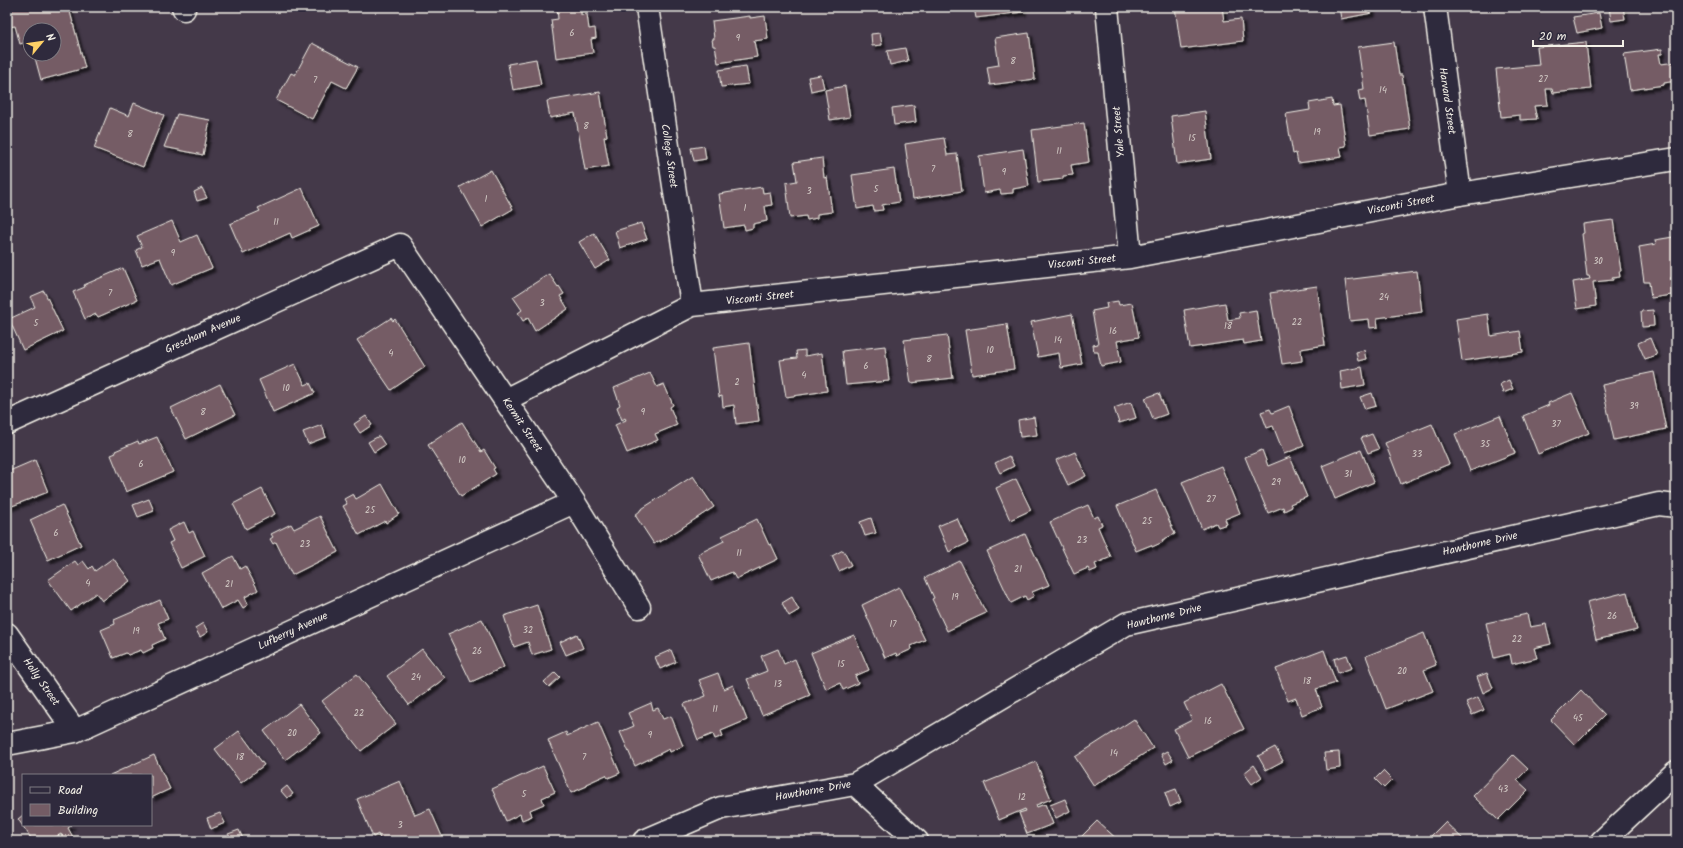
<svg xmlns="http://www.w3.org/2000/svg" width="1683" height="848" font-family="Kalam,sans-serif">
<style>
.building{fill:#745c65;stroke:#f4f1e8;filter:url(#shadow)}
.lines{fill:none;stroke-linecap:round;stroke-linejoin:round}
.street-casing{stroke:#f4f1e8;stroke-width:25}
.street{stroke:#2f2a3d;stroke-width:22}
.labels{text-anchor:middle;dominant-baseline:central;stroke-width:3.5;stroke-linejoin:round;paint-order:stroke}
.number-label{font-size:9px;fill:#d4ccc7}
.street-label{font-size:11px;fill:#f4f1e8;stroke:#2f2a3d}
</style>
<defs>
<filter id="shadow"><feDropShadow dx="3.5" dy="3.5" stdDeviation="1" flood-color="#0009"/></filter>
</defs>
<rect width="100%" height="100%" fill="#443949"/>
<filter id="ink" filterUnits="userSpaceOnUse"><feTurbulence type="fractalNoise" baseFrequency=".025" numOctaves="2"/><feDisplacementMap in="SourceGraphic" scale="8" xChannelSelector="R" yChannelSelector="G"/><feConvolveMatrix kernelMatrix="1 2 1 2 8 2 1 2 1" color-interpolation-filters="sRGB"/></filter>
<g filter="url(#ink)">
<path class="building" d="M7 7H63V9L69 8 85 68 41 80 34 54H54V30H30V41L20 44 15 26 9 27 7 19Z
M562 7H581V15L587 14 589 29 595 28 596 38 591 39 593 53 556 58 551 20 558 19 557 8Z
M974 7H1022L1023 12 976 18Z
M1175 7H1222L1224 21 1241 19 1243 41 1181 49Z
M1339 7H1371L1372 13 1341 19Z
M1609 7H1623L1625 19 1611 21Z
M1599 13 1602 28 1577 33 1573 17Z
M750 16V18L765 16 768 39 754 41 757 57 718 63 715 46H713L712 39H714L712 21Z
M880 33 882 45 872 46 871 34Z
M1029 33 1035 79 990 85 987 67 999 65 995 38Z
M1394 42 1399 75H1402L1410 129 1370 135 1365 100 1360 101 1358 90 1364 89 1358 47Z
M1586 42 1591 89 1553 93 1552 89H1546L1548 105 1534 106 1537 119 1520 120V115L1501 117 1496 69 1539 65 1537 47Z
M312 43 358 67 346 88 332 81 312 119 276 100 291 73 295 75Z
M905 48 908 61 890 65 887 51Z
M1662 49V54H1659L1661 64 1676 62V81L1664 83V85L1630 90 1624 54Z
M536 59 541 85 513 90 508 64Z
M746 66 749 84 721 87 719 70Z
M821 75 824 88 811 91 808 77Z
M845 86 850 117 830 120 825 90Z
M600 92 607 136 604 137 609 166 585 170 575 113 550 118 547 101Z
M1332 99 1333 106 1340 105 1346 146 1340 147 1342 157 1298 163 1296 153 1293 154 1286 114 1310 110 1309 103Z
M134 103 164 115 143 167 94 148 110 108 129 116Z
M914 105 916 122 894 125 892 108Z
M1205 111 1211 159 1177 164 1171 116Z
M177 114 210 120 203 155 164 147Z
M1084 123 1089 162 1071 165 1073 175 1063 176V179L1038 182 1032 130Z
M944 138 947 155 957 154 962 191 913 199 905 144Z
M704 146 706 159 694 161 691 148Z
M1023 149 1029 186 1013 189V193L1001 194 1000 190 984 193 979 156Z
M822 158 824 178 827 177 832 212 817 214V218L807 220 806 216 790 218 786 183 797 181 794 162Z
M894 169 899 202 882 205 883 210 874 211 873 206 857 209 852 175Z
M491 170 513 209 482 227 460 187Z
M762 187 763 193 770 192 772 205 765 206 767 221 753 224V228L745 230 744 225 724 228 719 194Z
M202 188 207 198 197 201 194 192Z
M302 188 319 226 292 238 290 233 243 254 230 224 260 211 258 208Z
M1613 220 1621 271H1619L1620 277 1612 278 1613 280 1593 282 1596 306 1577 309 1573 282 1590 279 1589 276H1587L1582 234 1584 233 1583 224Z
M172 221 181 242 197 235 212 268 171 285 160 258 142 265 136 250 142 247 137 236Z
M641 223 647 239 620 248 615 231Z
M594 233 610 260 595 269 579 242Z
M1673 237 1674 241H1676V278H1670L1672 295 1651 298 1649 282H1644L1639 247 1656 244 1655 240Z
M123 268 137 300 98 317 96 314 85 319 73 292 85 287 84 285Z
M1417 271 1422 312 1377 318 1378 327 1370 328 1369 319 1350 321 1345 280Z
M549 274 558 287 559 286 564 294 560 296 568 309 535 331 528 318 523 321 518 313 522 310 513 297Z
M1317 286 1325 345 1301 349 1302 361 1282 364 1270 293Z
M44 291 63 331 23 350 9 319 35 307 30 297Z
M1118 301 1119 305 1132 303 1139 337 1117 341 1121 362 1101 366 1098 352H1094L1093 345 1098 344 1092 311 1107 308 1106 303Z
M1225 303 1228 320 1240 318 1239 313 1256 310 1261 341 1244 344 1243 340 1190 348 1184 310Z
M1653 310 1654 326 1642 327 1641 311Z
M1072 314 1082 364 1061 368 1059 353 1038 357 1031 322Z
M1488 314 1491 336 1520 331 1523 352 1462 361 1456 319Z
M391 318 393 321 395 319 425 367 391 390 357 340Z
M1007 324 1014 369 972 375 965 330Z
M947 335 953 378 911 383 904 340Z
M1650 338 1657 355 1645 359 1638 343Z
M749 343 759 421 736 424 734 405 723 407 722 396 719 397 713 348Z
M885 346 889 381 846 385 842 351Z
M805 350V356L822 353 827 391 786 397 780 360 797 358 796 351Z
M1364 350 1366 359 1358 361 1356 352Z
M295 364 305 385 310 383 315 393 273 412 259 380Z
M1362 367 1365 385 1342 389 1340 371Z
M1654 372 1666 429 1614 440 1602 385 1616 382V380Z
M650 373 657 387 664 384 673 405 670 407 677 425 655 434 658 440 627 453 615 425 626 420 625 418 622 420 617 407 620 405 614 388Z
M1509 380 1513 389 1503 393 1500 384Z
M220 384 235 415 186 439 171 408Z
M1159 393 1167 414 1153 419 1145 398Z
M1372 393 1376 406 1365 409 1360 397Z
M1572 393 1589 433 1538 454 1523 416 1549 405 1548 403Z
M1131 402 1136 418 1119 423 1114 408Z
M1289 406 1304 446 1284 454 1273 426 1267 428 1261 412 1270 409 1272 413Z
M366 416 372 425 360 433 354 424Z
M1500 416 1515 453 1470 471 1455 434Z
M1034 417 1037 435 1020 437 1018 420Z
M462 422 481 452 484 450 495 468 493 469 496 474 461 496 428 445Z
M1432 424 1449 464 1401 484 1385 443Z
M322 425 326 437 308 444 303 432Z
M1372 434 1379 449 1368 453 1361 438Z
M379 436 385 445 374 452 368 442Z
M157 437 173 472 126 492 111 455 116 453 115 451 138 441 139 444Z
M1262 450 1268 466 1290 457 1307 497 1290 504 1292 507 1284 511 1283 507 1268 513 1245 457Z
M1361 450 1374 482 1335 499 1322 466Z
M1075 452 1086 476 1068 485 1056 460Z
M1009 456 1014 466 1000 473 995 463Z
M35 460 48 492 7 508V472Z
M1221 466 1240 513 1225 519 1227 524 1218 527 1216 523 1202 529 1182 482Z
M693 476 714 507 660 542V540L654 544 635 515 640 511V510Z
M1016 479 1031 510 1010 520 996 488Z
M382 484 399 514 386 523 385 521 359 535 343 506 347 504 344 499 353 494 356 499Z
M262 489 275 514 246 529 233 504Z
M1156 490 1175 534 1162 540 1163 542 1152 547 1151 545 1136 551 1117 506Z
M149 499 154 511 138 517 133 505Z
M62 505 81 545 48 560 30 520Z
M1088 505 1094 518 1098 516 1102 525 1098 527 1111 557 1095 564 1097 569 1090 572 1088 568 1074 574 1050 522Z
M320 516 338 552 292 575 276 542 273 544 270 539 273 537 271 534 291 524 294 529Z
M871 518 876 533 865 536 860 522Z
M957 518 968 543 949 552 938 526Z
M757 519 769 545 771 544 778 559 736 579 732 572 711 581 698 554 724 541 722 536Z
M184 522 189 533 193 531 205 556 181 568 169 543 173 541 168 530Z
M1025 534 1049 585 1032 592 1034 596 1027 600 1025 596 1011 603 987 551Z
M843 550 851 565 839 571 832 556Z
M233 556 240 569 245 566 258 590 245 597 248 605 243 608 238 600 221 609 202 573Z
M113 558 130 581 102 601 96 593 71 611 48 580 75 561 78 565 83 561 89 569 92 566 95 571Z
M960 561 986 613 947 631 932 599 934 598 925 578Z
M1676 582V603L1671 583Z
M899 587 925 640 911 646 912 649 897 656 896 653 885 658 862 605Z
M1627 592 1637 630 1596 640 1587 602Z
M792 597 799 610 789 616 782 603Z
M160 600 168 619 158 623 165 639 152 645 153 648 143 653 141 650 128 655 126 653 113 658 101 630 115 624 114 620Z
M537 605 551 649 532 655 528 642 514 647 504 616Z
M1527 614 1530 627 1546 624 1551 644 1534 648 1537 658 1512 664 1510 654 1494 658 1486 623Z
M482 619 504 667 471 682 448 634Z
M203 623 208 632 200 637 195 628Z
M1424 633 1436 665 1424 670 1433 691 1386 709 1366 656Z
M577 634 583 648 566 655 560 642Z
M854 635 869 670 855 676 858 683 843 690 840 683 826 689 811 653Z
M422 649 445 678 409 705 387 676Z
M778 649 784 664 795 659 810 695 762 715 747 679 767 671 761 656Z
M671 650 676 662 660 669 655 657Z
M1324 650 1336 683 1316 689 1322 707 1302 715 1296 698 1288 701 1276 669 1284 666V665Z
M1347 655 1352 668 1338 673 1334 659Z
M555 672 560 677 549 687 544 682Z
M718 673 724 689 733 685 747 720 721 731 723 736 715 739 713 734 698 740 684 704 706 696 699 680Z
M1487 673 1493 688 1483 693 1477 677Z
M357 674 396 724 361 751 322 701Z
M1221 684 1244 729 1188 757 1174 729 1192 720 1184 703Z
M1581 690 1605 715 1575 745 1551 720Z
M1478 697 1484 710 1472 715 1466 702Z
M651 703 653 710 658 708 663 719 671 716 683 746 670 752 669 749 635 766 620 732 634 726 628 713Z
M299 704 321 733 285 760 264 731Z
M1134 719 1153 748 1094 786 1075 757Z
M598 722 620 773 608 778 606 775 586 784 587 786 571 793 548 740 566 732 567 736Z
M239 731 264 765 241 783 215 749Z
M1275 747 1283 761 1266 770 1258 756Z
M1167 751 1173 760 1166 764 1161 754Z
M1339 752 1340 768 1326 770 1324 753Z
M154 755 170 789 151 798V775H110Z
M1513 755 1528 769 1517 780 1528 790 1498 820 1473 796Z
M1036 762 1051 799 1036 805 1037 807 1045 804 1053 824 1027 834 1019 813 1026 811 1025 809 999 820 984 783Z
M1254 765 1262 777 1252 784 1244 773Z
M543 766 555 792 542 798 544 804 530 810 532 816 522 820 520 814 506 821 492 789Z
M1383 771 1392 780 1384 788 1375 779Z
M400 781 415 815 430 809 444 841H381L378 834 373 837 357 799Z
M287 786 293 794 287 798 281 791Z
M1176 789 1181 802 1170 807 1165 793Z
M1065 799 1070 811 1056 818 1050 805Z
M220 813 225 823 211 829 207 818Z
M23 815V825H72L68 828 73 837 66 841 61 834 54 838 56 841H33L18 819Z
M1097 821 1119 841H1077Z
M1445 822 1465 841H1426Z
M239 830 244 841H231L228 834Z
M350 836 352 841H336Z"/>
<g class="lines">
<defs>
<path id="street" d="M183 7 184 9
M647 7 692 305
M1107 7 1130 257
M1435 7 1460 194
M505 400 692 305 1130 257 1460 194 1676 159
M7 423 400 245 574 502 639 607
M7 634 75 731
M7 744 75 731 574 502
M855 784 917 841
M644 841 721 808 855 784 1126 624 1659 504 1676 506
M1602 841 1676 772"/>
</defs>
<use href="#street" class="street-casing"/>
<use href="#street" class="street"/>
</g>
</g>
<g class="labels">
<g class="number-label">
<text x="572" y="33">6</text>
<text x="738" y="38">9</text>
<text x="1013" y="61">8</text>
<text x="1543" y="79">27</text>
<text x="315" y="80">7</text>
<text x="1383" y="90">14</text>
<text x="586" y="126">8</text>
<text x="1317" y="132">19</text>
<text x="130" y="134">8</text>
<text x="1192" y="138">15</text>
<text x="1059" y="151">11</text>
<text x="933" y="169">7</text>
<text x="1004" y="172">9</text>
<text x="876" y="189">5</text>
<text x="809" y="191">3</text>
<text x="486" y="199">1</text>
<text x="745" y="208">1</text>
<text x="276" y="222">11</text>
<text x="173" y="253">9</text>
<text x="1598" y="261">30</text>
<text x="110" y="293">7</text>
<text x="1384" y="297">24</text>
<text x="542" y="303">3</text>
<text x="1297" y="322">22</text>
<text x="36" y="323">5</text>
<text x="1228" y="326">18</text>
<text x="1113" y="331">16</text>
<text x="1058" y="340">14</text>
<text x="990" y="350">10</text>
<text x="391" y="353">4</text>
<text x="929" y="359">8</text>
<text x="866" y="366">6</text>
<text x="804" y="375">4</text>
<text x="737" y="382">2</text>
<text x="286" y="388">10</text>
<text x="1634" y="406">39</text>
<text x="203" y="412">8</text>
<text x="643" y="412">9</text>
<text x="1556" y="424">37</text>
<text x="1485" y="444">35</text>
<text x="1417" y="454">33</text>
<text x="462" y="460">10</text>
<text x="141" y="464">6</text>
<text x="1348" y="474">31</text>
<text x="1276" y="482">29</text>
<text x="1211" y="499">27</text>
<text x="370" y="510">25</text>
<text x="1147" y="521">25</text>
<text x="56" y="533">6</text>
<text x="1082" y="540">23</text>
<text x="305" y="544">23</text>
<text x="739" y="553">11</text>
<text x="1018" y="569">21</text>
<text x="88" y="583">4</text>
<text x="229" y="584">21</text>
<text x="955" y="597">19</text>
<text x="1612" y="616">26</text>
<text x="893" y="624">17</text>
<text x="528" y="630">32</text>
<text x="136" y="631">19</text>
<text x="1517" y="639">22</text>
<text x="477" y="651">26</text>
<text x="841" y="664">15</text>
<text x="1402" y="671">20</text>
<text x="416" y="677">24</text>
<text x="1307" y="681">18</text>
<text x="778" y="684">13</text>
<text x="715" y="709">11</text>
<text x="359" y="713">22</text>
<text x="1578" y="718">45</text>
<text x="1208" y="721">16</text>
<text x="292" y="733">20</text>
<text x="650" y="735">9</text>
<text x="1114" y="753">14</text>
<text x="240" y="757">18</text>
<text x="584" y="757">7</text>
<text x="1503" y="789">43</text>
<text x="524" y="794">5</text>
<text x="1022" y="797">12</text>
<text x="400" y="825">3</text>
</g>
<g class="street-label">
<text transform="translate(1447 101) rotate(82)">Harvard Street</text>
<text transform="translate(1119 132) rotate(-95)">Yale Street</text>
<text transform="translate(669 156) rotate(82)">College Street</text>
<text transform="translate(1401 205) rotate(-11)">Visconti Street</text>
<text transform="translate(1082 262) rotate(-6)">Visconti Street</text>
<text transform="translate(760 298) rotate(-6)">Visconti Street</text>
<text transform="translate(203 334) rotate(-24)">Grescham Avenue</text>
<text transform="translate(522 425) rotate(56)">Kermit Street</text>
<text transform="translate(1480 544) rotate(-13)">Hawthorne Drive</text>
<text transform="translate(1164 617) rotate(-14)">Hawthorne Drive</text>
<text transform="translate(293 631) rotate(-25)">Lufberry Avenue</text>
<text transform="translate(41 682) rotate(55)">Holly Street</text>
<text transform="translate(813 791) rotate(-10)">Hawthorne Drive</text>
</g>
</g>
<rect width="1683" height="848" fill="none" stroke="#2f2a3d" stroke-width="24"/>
<rect x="12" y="12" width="1659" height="824" fill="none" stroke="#f4f1e8" stroke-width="1.5" filter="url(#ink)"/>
<rect x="22" y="774" width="130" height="52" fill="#2f2a3d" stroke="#7e7a81"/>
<rect x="30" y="787" width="20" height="6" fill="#2f2a3d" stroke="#7e7a81"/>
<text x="58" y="794" font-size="12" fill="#f4f1e8">Road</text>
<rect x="30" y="804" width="20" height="12" fill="#745c65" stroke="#7e7a81"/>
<text x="58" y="814" font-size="12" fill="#f4f1e8">Building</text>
<g transform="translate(42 42) rotate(61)"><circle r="19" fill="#2f2a3d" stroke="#7e7a81"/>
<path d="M0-3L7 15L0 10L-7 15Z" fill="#ffd166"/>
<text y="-6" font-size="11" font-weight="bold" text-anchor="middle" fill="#f4f1e8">N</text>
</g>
<path d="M1533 40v6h90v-6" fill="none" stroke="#f4f1e8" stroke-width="2"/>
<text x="1539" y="40" font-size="12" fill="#f4f1e8" stroke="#2f2a3d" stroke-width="3" paint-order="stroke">20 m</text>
</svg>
